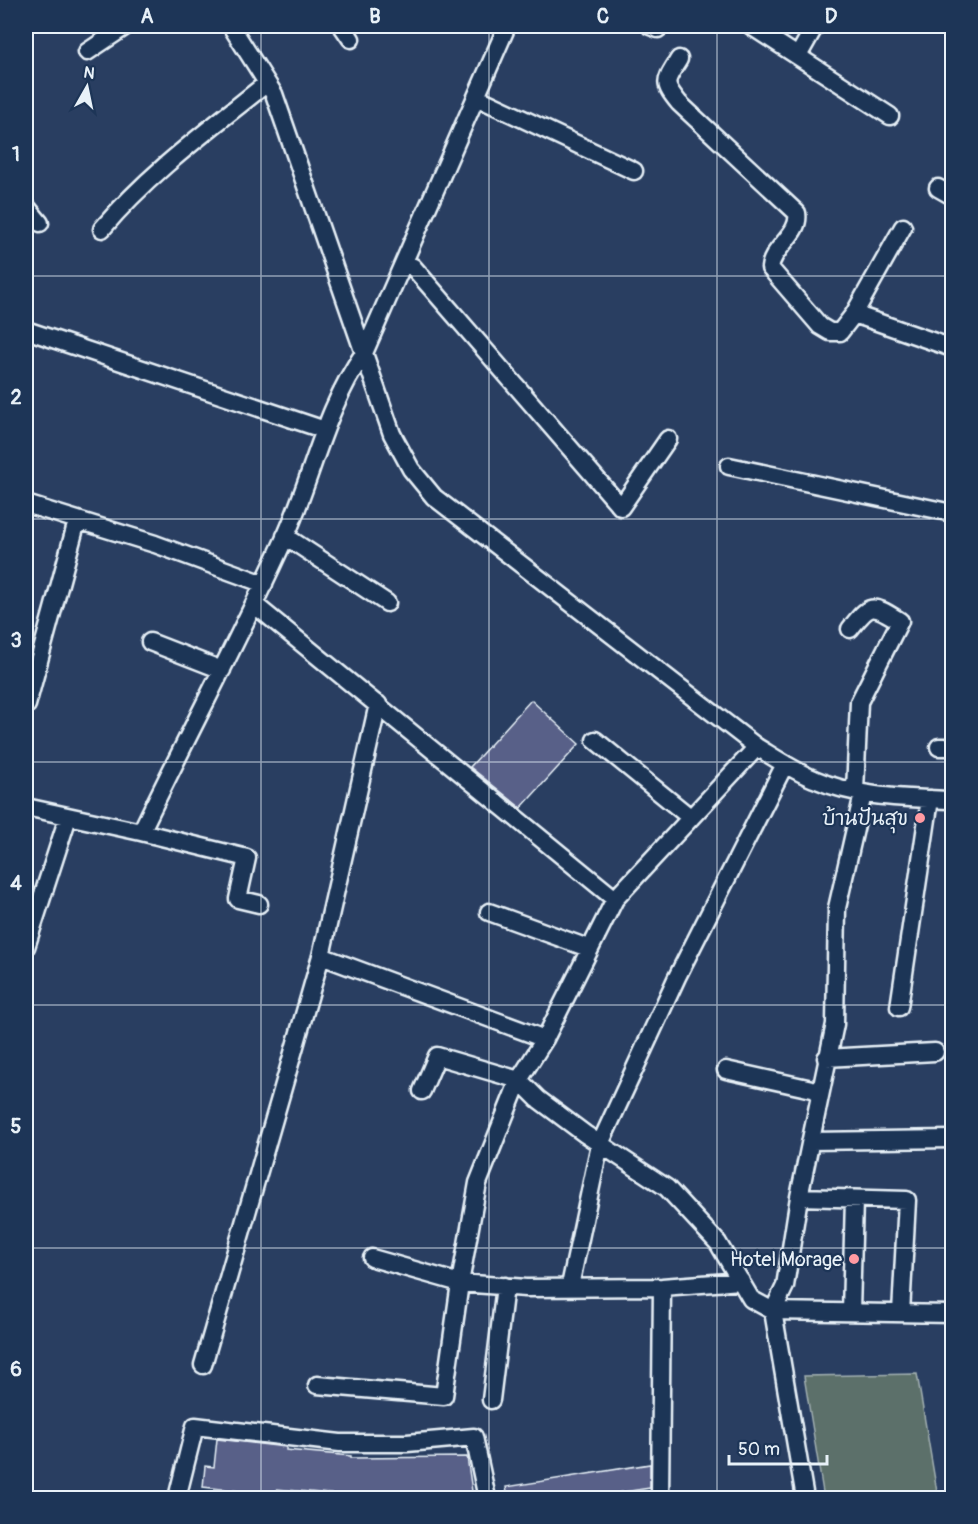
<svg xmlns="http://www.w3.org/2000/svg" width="978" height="1524" font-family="Pangolin,'Playpen Sans Thai',sans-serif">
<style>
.green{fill:#5c6f6a;stroke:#a2b0b1;stroke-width:1.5}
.building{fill:#596188;stroke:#e8f1f8;stroke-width:1.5}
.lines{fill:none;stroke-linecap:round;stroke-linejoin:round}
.minor-casing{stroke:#e8f1f8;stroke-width:21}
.minor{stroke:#1d3557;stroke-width:16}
.grid{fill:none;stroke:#e8f1f8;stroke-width:1.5;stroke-opacity:0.55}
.poi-dot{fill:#ff9aa2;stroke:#1d3557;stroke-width:2}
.labels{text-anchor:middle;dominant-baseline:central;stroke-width:4.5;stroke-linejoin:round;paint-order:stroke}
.poi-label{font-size:20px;fill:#e8f1f8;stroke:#1d3557;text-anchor:end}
.neatline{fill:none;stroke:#e8f1f8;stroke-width:2}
.grid-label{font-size:20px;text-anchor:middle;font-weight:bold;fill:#e8f1f8}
</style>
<rect width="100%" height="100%" fill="#293e61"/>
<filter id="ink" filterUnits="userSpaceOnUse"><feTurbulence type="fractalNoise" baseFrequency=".0167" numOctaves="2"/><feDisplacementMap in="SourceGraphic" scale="12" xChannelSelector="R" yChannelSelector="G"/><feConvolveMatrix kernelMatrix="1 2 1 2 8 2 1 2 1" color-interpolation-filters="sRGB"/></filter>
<g filter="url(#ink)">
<path class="green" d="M917 1374 938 1498H824L804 1376Z"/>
<path class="building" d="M531 700 579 744 521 808 470 767Z
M217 1439 286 1447V1450L351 1456V1458L467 1457 473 1498 364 1497 277 1489V1495L203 1487 205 1466 214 1467Z
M650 1464V1488L584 1498H508L506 1487Z"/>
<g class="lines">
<defs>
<path id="minor" d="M231 26 274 94 392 434 411 469 434 497 757 747C775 758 794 771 814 779 857 798 907 798 952 800
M342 26 351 39
M650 26 658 29
M751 26 890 116
M87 52 126 26
M798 56 815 26
M679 59C665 82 662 82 679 103L797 213C801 234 772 247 770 268L820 326 830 332H840L854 314 903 227
M476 97 634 171
M938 188 952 196
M26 206 40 223
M102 229C150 172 210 129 267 83
M405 263 413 267 621 507 668 439
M854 314 952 348
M26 330 325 430
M729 466 952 513
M26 504 155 544 264 584
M285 536 387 603
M255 605 615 899
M850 629C871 602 872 604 900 621L859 702 855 791
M150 642 222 670
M27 705 77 521
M595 740 691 818
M757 747 615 899 545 1039 519 1080 538 1099 585 1134 667 1188 718 1243 751 1299 773 1311 952 1314
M939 747H952
M26 807 141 832C189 732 242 634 287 533 313 473 326 407 364 353L507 26
M141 832 247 858 238 899 259 904
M489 912 588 948
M26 947 68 817
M321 956 545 1039
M899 1007 930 799
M826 1058 935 1052
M726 1070 821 1091
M811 1141 952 1139
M799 1197 907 1200 901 1313
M372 1258 460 1283 526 1288 662 1287 741 1281
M570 1286 600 1144 677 977 785 764
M851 1312 854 1199
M203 1365 321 956 378 704
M317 1385 444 1396 460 1283 478 1183 519 1080 437 1056 422 1091
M491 1400 505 1286
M177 1498 195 1426 340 1443H407L474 1437 487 1498
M660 1498 662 1287
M805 1498 773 1311 785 1286 799 1197 835 1024 837 908 863 794"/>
</defs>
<use href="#minor" class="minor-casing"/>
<use href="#minor" class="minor"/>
</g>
</g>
<path class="grid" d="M261 26V1498M489 26V1498M717 26V1498M26 276H952M26 519H952M26 762H952M26 1005H952M26 1248H952"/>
<g class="poi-dot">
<circle cx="920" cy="818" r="6"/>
<circle cx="854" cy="1259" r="6"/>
</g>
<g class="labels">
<g class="poi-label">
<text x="908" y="818">บ้านปันสุข</text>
<text x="842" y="1259">Hotel Morage</text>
</g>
</g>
<rect width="978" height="1524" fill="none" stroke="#1d3557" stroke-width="66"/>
<g transform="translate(87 87) rotate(9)" stroke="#1d3557" stroke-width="4.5" paint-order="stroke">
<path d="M0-4.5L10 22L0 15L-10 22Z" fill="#e8f1f8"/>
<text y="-9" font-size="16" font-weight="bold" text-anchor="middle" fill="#e8f1f8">N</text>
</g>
<path d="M729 1455v9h98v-9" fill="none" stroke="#e8f1f8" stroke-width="3"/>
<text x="738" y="1455" font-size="18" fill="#e8f1f8" stroke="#1d3557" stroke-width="4.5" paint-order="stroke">50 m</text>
<rect x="33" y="33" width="912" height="1458" class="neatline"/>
<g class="grid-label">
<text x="147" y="23">A</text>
<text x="375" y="23">B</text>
<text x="603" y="23">C</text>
<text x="831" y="23">D</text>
<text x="16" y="161">1</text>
<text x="16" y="404">2</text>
<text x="16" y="647">3</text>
<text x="16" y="890">4</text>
<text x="16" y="1133">5</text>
<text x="16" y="1376">6</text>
</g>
</svg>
